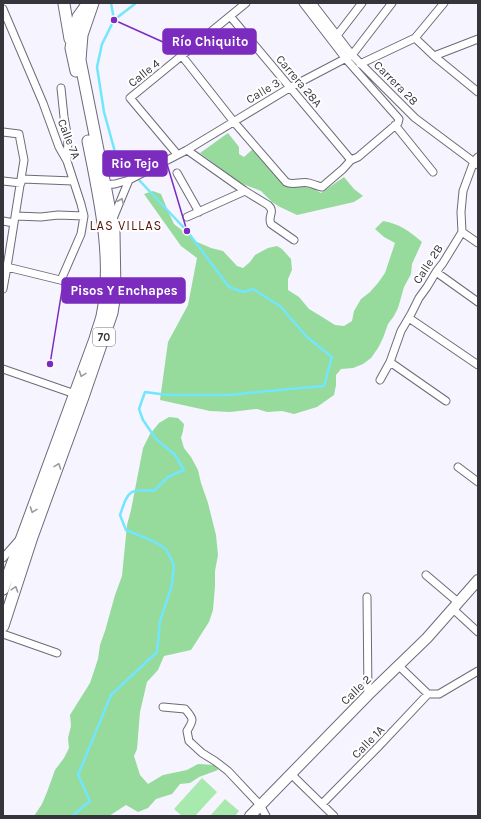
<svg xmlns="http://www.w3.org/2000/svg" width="481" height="819" font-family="Karla,sans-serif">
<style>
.green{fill:#a8e9ae}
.forest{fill:#96da9c}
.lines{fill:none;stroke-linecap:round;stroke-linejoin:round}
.stream{stroke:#72e6fd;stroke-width:2.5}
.street-casing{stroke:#6d6b79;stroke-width:9}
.secondary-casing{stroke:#6d6b79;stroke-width:12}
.primary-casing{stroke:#6d6b79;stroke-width:13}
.street{stroke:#fff;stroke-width:7}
.secondary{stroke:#fff;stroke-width:10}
.primary{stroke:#fff;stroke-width:11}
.oneway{stroke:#9a9a9e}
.labels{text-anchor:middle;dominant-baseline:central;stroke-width:4;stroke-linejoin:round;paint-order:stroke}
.shield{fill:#fff;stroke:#727276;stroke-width:1}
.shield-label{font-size:11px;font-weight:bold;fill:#36353c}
.street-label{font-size:12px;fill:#36353c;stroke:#fff}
.neighbourhood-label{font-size:13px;letter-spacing:1px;fill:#571507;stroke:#fff}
.leader{fill:none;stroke:#7b2cbf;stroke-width:1.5}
.callout-dot{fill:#7b2cbf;stroke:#fff;stroke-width:1.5}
.callout{fill:#7b2cbf;stroke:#7b2cbf;stroke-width:1.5}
.callout-label{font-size:13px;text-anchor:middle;font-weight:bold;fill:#fff}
</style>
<rect width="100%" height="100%" fill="#f6f4fe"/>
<path class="green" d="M202 778 217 792 195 816H182L174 809Z
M225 799 239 811 235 816H210Z"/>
<path class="forest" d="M228 133 239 147V154L244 157 254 148 287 186 306 184 321 193 344 177 354 189 363 196 354 202 297 215 280 207 272 202 261 191 240 183 200 153Z
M153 191 161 194 168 211 174 224 197 242 211 248 223 251 237 266 243 268 250 262 255 255 268 248 277 246 282 249 291 259 292 270 288 279V290L299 297 309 309 319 315 335 325 344 326 352 321 354 311 361 299 370 292 378 283 385 273 395 243 384 237 375 229 383 221C400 224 409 231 422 242L412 264 411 274 404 287 398 308 394 316 388 324 383 338 378 348 371 358 363 364 353 368 341 369 336 375V385L334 395 317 407 294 414 282 411 267 412 257 409 230 412 210 411 160 400 168 342 188 305 197 258 181 246 144 194Z
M169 417 178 418 184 424 183 431 181 438 184 448 191 457 198 470 201 483 208 503 216 535 218 555 215 571V586L213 610 209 622 191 650 164 656 158 670 147 682 140 712 137 749 134 756 140 775 148 784 163 775 187 770 198 764 215 765 218 770 199 777 190 783 180 784 172 794 156 799 148 808 138 812 126 805 109 816H34L42 804 47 792 55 770 64 758 69 748 68 738 71 726 70 715 90 683 98 659 100 645 105 631 115 595 122 576 127 525 131 510 143 448 150 434 159 423Z"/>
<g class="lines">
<path class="stream" d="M111 3 114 20
M72 816 90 801 78 775 111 695 157 652 160 621 172 585 174 565 166 549 153 541 126 530 120 515C128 492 128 488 154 491L168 477 184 470 175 455 156 439 143 420 139 409 145 392 168 395H229L289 389 324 386 332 357 307 337 280 306 253 289 243 292 229 287 187 231 139 180 115 152 104 112 97 67 102 44 114 20 136 3"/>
<defs>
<path id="street" d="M312 3 352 55 415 118 478 165
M3 9 43 103 59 147 67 161 81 204 84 216 81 234 61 280
M230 16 351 160
M335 38 362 3
M415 38 434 56 478 92
M182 56 234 122 286 182C293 186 301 181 309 183 313 184 317 186 322 187L343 169 351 160 358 157 398 123 399 119 346 59 303 3
M434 56 478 39
M360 64 415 38 444 3
M61 88 64 117 68 139 67 161
M395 125 433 172
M3 132 19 134 24 160 7 267 3 289
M187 150 245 191 268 205C276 212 267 216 271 224L294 240
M177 154 130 98 246 3
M177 173 199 212
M22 179 73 181
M3 181 21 183
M102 185 115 184 129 180 187 150 291 87 352 55 392 3
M16 216 41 217 58 215 84 216
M187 217 245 191
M3 221 14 223
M112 221 129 180
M462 232 478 243
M7 267 105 291
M436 272 478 302
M409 318 478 365
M390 362 446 401
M3 369 75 394
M380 380 390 362 401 331 411 314 419 298 427 287 436 272 443 263 462 232 461 212 463 191 474 161 478 157
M458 467 478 482
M3 558 18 541
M426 575 459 603
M367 597 368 695
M453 609 478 632
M3 634 57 653
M399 666 428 694H439L478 671
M163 707 185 709C194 719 194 720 187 731L189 741 202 753 215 761 228 771 260 805 266 816
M291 774 334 816
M322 804 379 746 428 694"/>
<path id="secondary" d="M250 816 368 695 427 638 478 580"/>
<path id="primary" d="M64 4 70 39
M76 71 71 48 74 30 78 17 88 3
M3 589 95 339C97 331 100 324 102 316 114 260 99 196 88 141
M3 626 32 537 83 397 112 313 115 293 114 232 105 185 80 60 82 35 93 3"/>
</defs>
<use href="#street" class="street-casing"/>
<use href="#secondary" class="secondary-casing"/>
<use href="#primary" class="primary-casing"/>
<use href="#street" class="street"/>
<use href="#secondary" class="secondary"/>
<use href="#primary" class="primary"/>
</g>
<defs><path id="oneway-chevron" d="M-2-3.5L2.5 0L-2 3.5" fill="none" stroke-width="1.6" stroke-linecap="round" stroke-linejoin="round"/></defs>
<g class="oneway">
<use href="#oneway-chevron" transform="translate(121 201) rotate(-67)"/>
<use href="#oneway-chevron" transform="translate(82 374) rotate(110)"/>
<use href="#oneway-chevron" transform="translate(58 466) rotate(-70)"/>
<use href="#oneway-chevron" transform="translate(33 510) rotate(110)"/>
<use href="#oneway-chevron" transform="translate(15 589) rotate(-72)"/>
</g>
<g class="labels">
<rect class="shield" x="93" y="328" width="22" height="18" rx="3"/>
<g class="shield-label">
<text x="104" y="337">70</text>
</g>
<g class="street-label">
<text transform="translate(144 73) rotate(-39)">Calle 4</text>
<text transform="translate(299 81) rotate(50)">Carrera 28A</text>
<text transform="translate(396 83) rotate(45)">Carrera 28</text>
<text transform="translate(263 91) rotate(-31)">Calle 3</text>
<text transform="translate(69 139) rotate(68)">Calle 7A</text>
<text transform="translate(428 264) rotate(-57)">Calle 2B</text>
<text transform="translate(356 690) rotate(-44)">Calle 2</text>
<text transform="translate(368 742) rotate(-46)">Calle 1A</text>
</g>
<g class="neighbourhood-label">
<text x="126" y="225">LAS VILLAS</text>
</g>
</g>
<path class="leader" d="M114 20L163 42M187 231L167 164M50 364L62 290"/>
<g class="callout-dot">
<circle cx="114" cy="20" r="4"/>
<circle cx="187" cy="231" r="4"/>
<circle cx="50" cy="364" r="4"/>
</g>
<g class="callout">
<rect x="163" y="29" width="93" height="25" rx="4"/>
<rect x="103" y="151" width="64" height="25" rx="4"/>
<rect x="62" y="278" width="123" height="25" rx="4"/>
</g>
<g class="callout-label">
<text x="210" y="46">Río Chiquito</text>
<text x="135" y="168">Rio Tejo</text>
<text x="124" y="295">Pisos Y Enchapes</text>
</g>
<rect width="481" height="819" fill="none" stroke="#36353c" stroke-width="8"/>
</svg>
